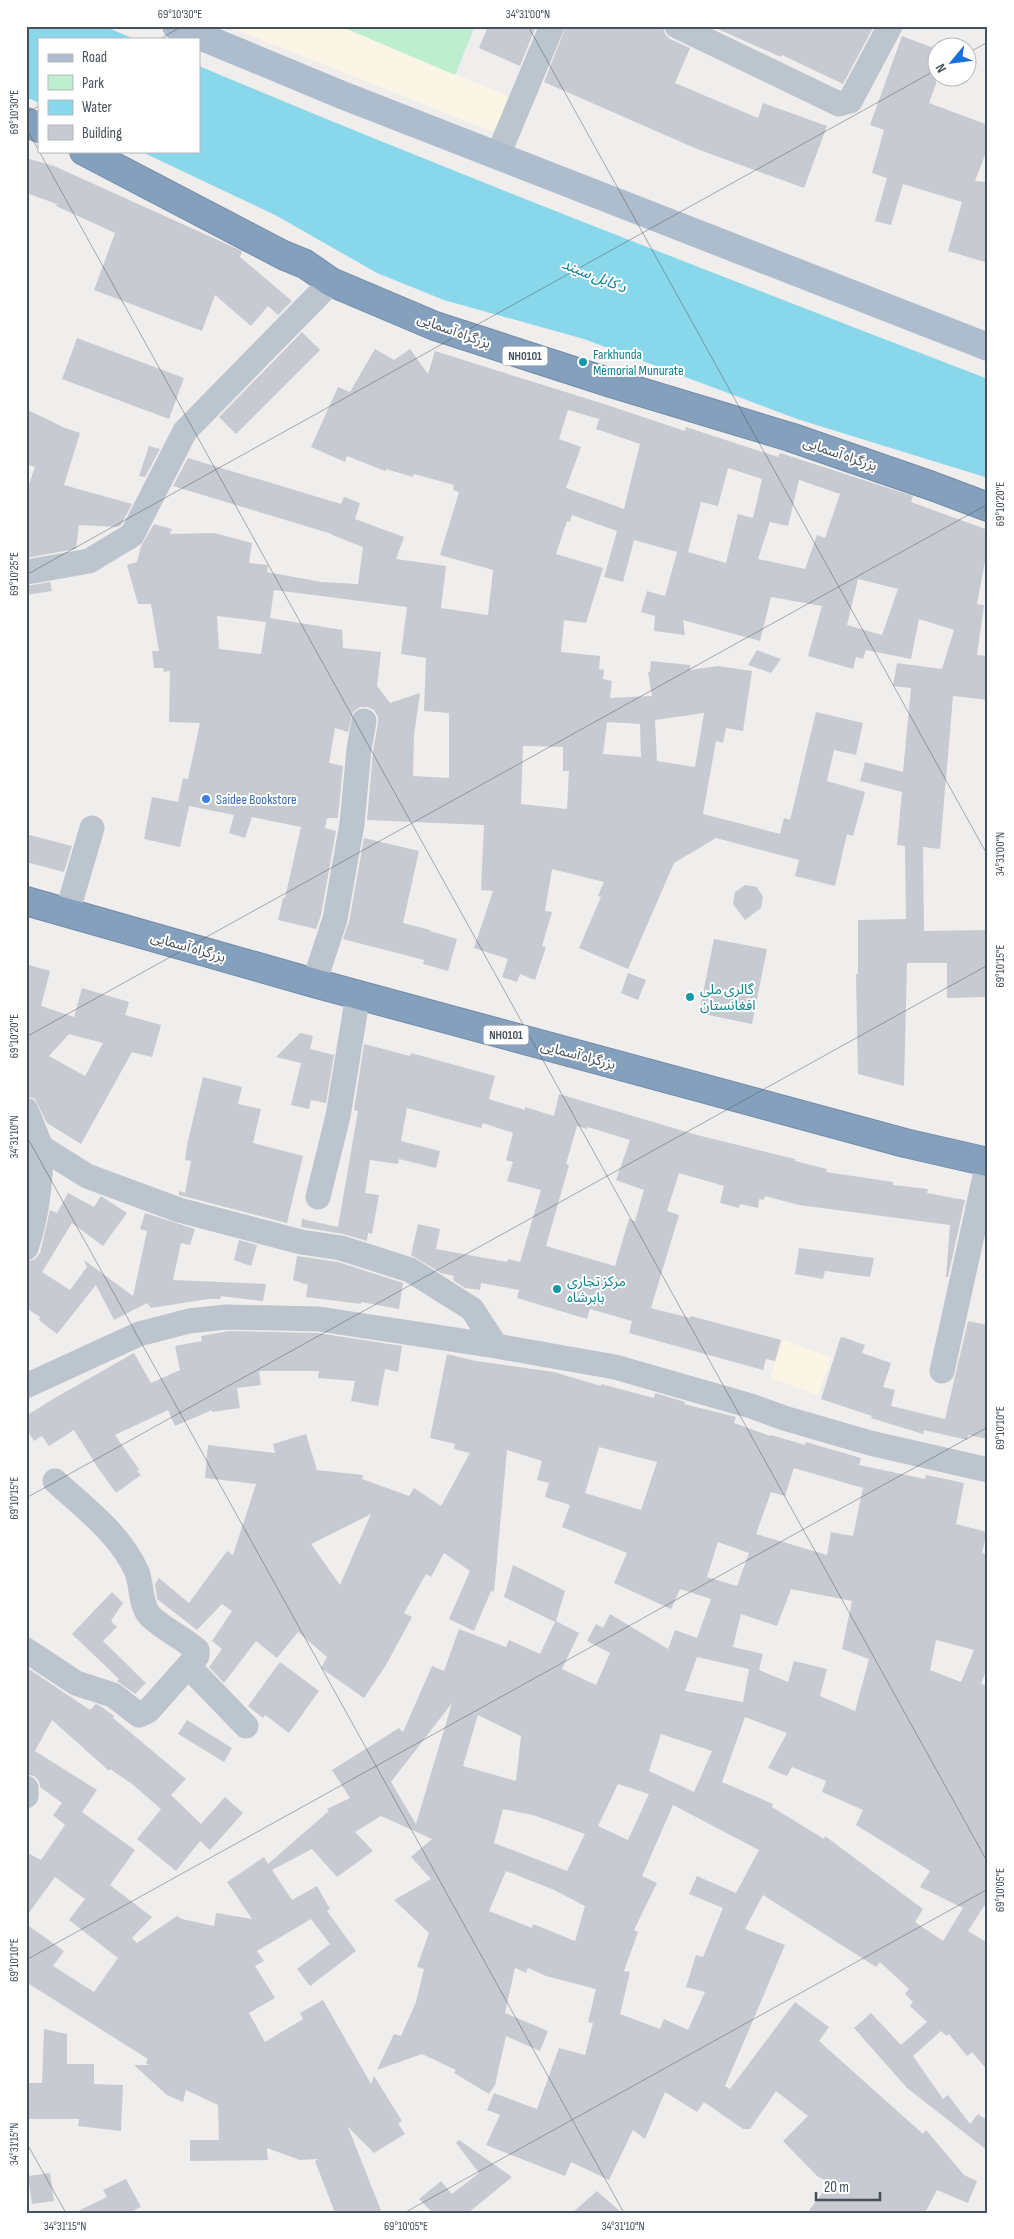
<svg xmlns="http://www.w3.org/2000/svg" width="1014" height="2239" font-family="'Sofia Sans Condensed','Noto Sans Arabic',sans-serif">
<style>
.commercial{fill:#fbf5e6}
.green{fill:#bceecf}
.water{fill:#89d7eb}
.building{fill:#c7cad0;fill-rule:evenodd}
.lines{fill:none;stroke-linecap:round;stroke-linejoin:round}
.highway-casing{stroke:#718ba8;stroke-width:30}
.minor{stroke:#bcc5cd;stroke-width:25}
.major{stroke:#adbdcd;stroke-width:28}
.highway{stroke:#85a0bc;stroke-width:28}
.ticks{fill:none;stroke:#46515b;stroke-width:1;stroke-opacity:0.45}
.culture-dot{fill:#0f9aa8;stroke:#fff;stroke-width:2}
.shop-dot{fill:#3f7fe0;stroke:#fff;stroke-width:2}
.labels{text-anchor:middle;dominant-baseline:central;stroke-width:4;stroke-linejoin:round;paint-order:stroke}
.shield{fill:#fff;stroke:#7e858c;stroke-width:1}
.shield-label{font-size:12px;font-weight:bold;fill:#46515b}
.street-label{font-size:14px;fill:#46515b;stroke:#fff}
.culture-label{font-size:14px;fill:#0d838f;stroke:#fff;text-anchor:start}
.shop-label{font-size:14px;fill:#366cbe;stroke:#fff;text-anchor:start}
.water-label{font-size:15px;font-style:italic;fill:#0d819f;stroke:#fff}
.neatline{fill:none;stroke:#46515b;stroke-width:2}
.ticks-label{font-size:12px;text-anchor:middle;fill:#46515b}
</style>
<rect width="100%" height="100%" fill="#f0eded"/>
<path class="commercial" d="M227 26H340L510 97 496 133Z
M783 1340 831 1357 818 1395 770 1378Z"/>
<path class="green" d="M340 26H475L455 75Z"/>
<path class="water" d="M26 26H104L134 39H39V103L26 97Z
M199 66C460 176 724 277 988 379V478L797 419 584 339 444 300 377 273 277 216 140 151H199Z"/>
<path class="building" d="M488 26H536L520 66 479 48Z
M566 26H663L665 34 670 39 690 48 675 83 758 118 763 103 827 126 804 188 697 149 544 82Z
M711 26H874L843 84 782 55 781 57Z
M902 36 936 49V84L929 103 988 125V147L975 181 988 182V263L948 251 962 202 903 184 891 225 875 221 887 178 872 173 884 130 870 125Z
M26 158 54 166 242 251 240 257 292 301 278 315 268 306 251 326 215 295 202 331 94 290 115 233 56 206 57 204 26 193Z
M302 332 320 350 236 434 219 417Z
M77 338 184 378 169 419 62 379Z
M375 349 394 360 410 349 428 374 435 351 604 404 599 419 568 410 559 439 581 447 566 488 624 509 640 444 596 429 604 404 685 431 686 427 778 457 780 453 913 496 911 502 988 530V557L986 556 977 604 984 605 977 655 988 656V700L953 696 940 849 923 847 924 931 988 930V997L947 998V963H907L904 1086 858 1074 856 974H858V920L906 919 905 846 897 845 902 792 860 781 865 762 903 772 911 688 893 686 897 663 942 669 954 630 919 619 911 659 866 650 863 659 856 657 853 669 808 656 822 606 771 597 760 641 683 620 685 635 654 631 655 616 641 612 647 591 665 596 677 552 634 540 623 582 604 577 617 531 572 515 570 522 567 521 556 554 603 568 586 623 564 620 561 652 600 656 599 669 604 670 603 679 612 681 610 698 652 696 648 672H650L651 661 690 665V670L718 666 752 671 743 731 726 728 723 743 716 741 703 814 780 834 784 818 790 820 816 712 863 723 856 755 834 750 827 781 865 792 853 836 847 834 835 886 795 876 799 860 716 838 674 863 628 969 579 948 601 897 598 896 604 882 552 869 545 911 552 912 542 946 546 947 535 980 520 974 517 982 502 977 508 959 474 948 493 891 481 890 484 825 367 820 373 751 378 723V717L374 710 367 707H360L353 712 348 732 335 728 329 763 343 766 338 818H327L325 828 336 831 321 915 316 929 278 920 283 898H285L301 827 252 817 245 838 229 833 234 815 189 806 180 847 144 839 152 797 178 802 183 778 188 779 200 723 169 722 170 671 164 672 163 668H154L152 651H159L151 604H138L127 565 137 562 141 546 154 524 172 529 170 534 214 533 252 543 249 563 268 565 267 572 321 582 358 584 363 547 332 535V534L173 486 188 458 341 504 344 497 360 503 355 519 404 537 396 559 446 566 441 608 488 615 493 570 440 555 459 492 453 490 454 485 414 474 413 477 386 469 385 471 347 456 345 462 311 447 338 387 350 392ZM728 468 762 479 753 518 738 514 726 563 688 552 701 502 718 506ZM799 480 840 494 825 538 817 535 805 569 758 559 770 522 788 526ZM858 579 898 589 882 635 847 625ZM274 590 407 607 401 654 426 658 424 711 449 713V778L413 776 414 735 420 693 390 703 377 686 381 652 343 648 342 630 270 618ZM217 616 266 622 261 654 219 649ZM704 713 695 767 657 761 655 720ZM607 722 640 724 641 757 603 754ZM523 746 563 747V771H569L567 809 521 804Z
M26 409 65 428 80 433 64 485 132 504 121 525 118 527 79 525 76 549 26 558V493L35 467 26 464Z
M149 446 160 449 145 477 139 476Z
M50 582 52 591 26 595V586Z
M757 650 781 659 771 673 748 665Z
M26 834 72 846 64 872 26 862Z
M364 838 419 851 403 923 430 930V931L457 939 448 971 423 964 424 960 343 939 349 922Z
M745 885 757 887 763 897 761 908 745 920 733 904 735 892Z
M714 939 767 949 752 1024 699 1013Z
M26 964 50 971 41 1006 74 1017 82 988 129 1002 125 1015 161 1025 152 1057 132 1052 81 1144 47 1123 35 1099 26 1096ZM69 1034 103 1043 85 1076 49 1056Z
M628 973 646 980 638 1000 621 993Z
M300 1033 313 1036 310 1049 334 1055 326 1103 311 1100 309 1109 291 1105 301 1063 276 1057Z
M364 1044 410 1056 411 1053 495 1076 489 1099 525 1110V1107L554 1116 559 1094 697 1135 795 1159V1161L827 1169 826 1172 893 1182V1185L928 1189 927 1193 965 1200 948 1277H946L950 1225 799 1205 765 1196 764 1200 759 1199 758 1208 740 1204 739 1208 720 1203 724 1186 679 1173 667 1211 679 1215 651 1308 690 1318 691 1316 781 1340 775 1361 766 1359 763 1370 629 1333 632 1321 590 1309 587 1319 517 1298 519 1290 481 1283 480 1290 465 1288 453 1280 454 1276 441 1273 411 1255 418 1224 440 1229 436 1249 507 1262 508 1259 520 1262 541 1190 507 1181 513 1162 506 1160 513 1133 483 1123 481 1128 407 1108 401 1141 440 1151 436 1168 399 1159 398 1164 370 1160 365 1193 379 1195 372 1234 368 1233 367 1241 343 1234 301 1227 302 1219 338 1227 358 1111 354 1110ZM577 1126 587 1129 588 1127 630 1140 616 1180 644 1190 635 1221 629 1219 615 1266 546 1246 569 1165 566 1164Z
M203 1077 242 1087 238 1104 261 1109 253 1143 303 1156 287 1223 179 1195V1191L185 1193 191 1161 185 1160 187 1145Z
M68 1193 94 1207 101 1196 127 1213 103 1246 72 1223 42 1272 70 1290 87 1267 84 1260 133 1296 147 1231 140 1229 145 1213 195 1229 190 1245 181 1243 173 1280 266 1284 263 1301 221 1296 220 1299H208L151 1308 147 1303 114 1320 96 1285 57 1334 39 1320 40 1317 26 1308V1262L35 1259 40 1253 50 1210 57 1213Z
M239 1240 257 1245 251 1266 234 1260Z
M799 1248 874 1258 870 1277 825 1271 823 1279 795 1274Z
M297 1256 338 1262 403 1283 399 1309 361 1302V1304L306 1297 308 1285 293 1280Z
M968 1321 988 1325V1439L968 1435 967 1440 924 1430 923 1434 871 1418 872 1416 821 1399 840 1339 842 1337 865 1345 862 1353 891 1363 883 1387 895 1390 891 1406 945 1419Z
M229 1331 318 1333 402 1346 398 1372 385 1369 378 1406 351 1401 355 1381 318 1378 319 1371H259L261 1385 237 1388 240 1408 212 1412V1410L175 1426 168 1410 115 1435 140 1471 136 1470 141 1475 116 1493 98 1468 74 1430 49 1446 42 1436 34 1441 26 1428V1416L53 1399 134 1353 151 1383 180 1370 175 1346 202 1341 201 1336Z
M447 1354 476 1361 554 1372 601 1386V1384L654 1398 655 1393 685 1402 684 1404 736 1417 734 1423 770 1436 771 1435 805 1445 806 1442 861 1458 859 1465 925 1479 926 1475 964 1483 956 1524 987 1532 982 1553 988 1555V1666L981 1684 988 1686V1900L968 1931 988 1943V2071L972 2052 967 2056 949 2034 947 2036 941 2031 913 2056 943 2099 948 2095 970 2124 978 2114 988 2121V2151L907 2088 854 2028 871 2013 901 2045 927 2022 910 2006 913 2002 905 1994 909 1989 880 1962 876 1967 763 1895 745 1929 785 1945 725 2086 730 2089 795 2002 829 2027 819 2041 923 2134 926 2130 964 2175 977 2181 968 2203 937 2190 925 2213H807L830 2183 817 2176 783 2141 808 2116 776 2091 750 2129H743L704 2102 697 2112 665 2092 645 2139 633 2130 609 2180 571 2162 565 2176 486 2145 500 2115 487 2110 494 2093 537 2109 559 2048 585 2055 593 2023 588 2022 596 1989 546 1976 528 1968 526 1973 515 1968 505 2013 548 2031 540 2051 506 2036 495 2085 489 2094 454 2073 456 2070 422 2054 377 2070 394 2034 401 2036 416 2002 424 1969 417 1967 429 1933 394 1900 431 1879 411 1857 432 1839 381 1816 355 1832 373 1851 337 1877 312 1849 272 1870 292 1900 317 1886 330 1909 327 1911 356 1951 310 1986 297 1969 330 1944 311 1919 257 1951 264 1961 255 1966 275 1998 249 2013 265 2042 303 2019 300 2013 323 2000 371 2084 374 2076 402 2121 398 2123 405 2134 374 2153 348 2127 382 2213H335L315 2161 319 2159 300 2160 267 2148 268 2160 190 2161V2140H219L218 2105 186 2090 183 2102 167 2095 134 2065H149L146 2063 148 2059 26 1982V1924L64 1951 53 1966 94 1992 118 1958 69 1920 85 1899 55 1877 26 1917V1852L41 1860 65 1825 53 1815 62 1803 40 1787 39 1781 34 1776 26 1774V1667L90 1710 96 1704 102 1707 114 1716 113 1718 186 1779 171 1795 201 1824 225 1797 243 1813 210 1850 200 1841 176 1871 137 1839 161 1809 132 1784 110 1769 109 1771 52 1720 35 1751 97 1790 82 1812 135 1850 110 1885 152 1917 132 1938 137 1943 177 1916 182 1919 214 1926 216 1913 252 1919 227 1882 264 1857 268 1864 329 1811 327 1809 350 1798 332 1770 399 1728 403 1732 432 1666 444 1671 459 1629 506 1647 509 1640 540 1654 555 1622 504 1597 513 1565 565 1591 556 1621 579 1633 562 1669 596 1685 610 1653 587 1641 596 1624 603 1628 610 1614 668 1649 675 1630 697 1638 711 1599 680 1589 671 1609 614 1583 627 1553 562 1527 570 1505 545 1497 549 1483 537 1480 542 1461 507 1450 494 1592 491 1591 474 1631 449 1619 470 1571 444 1553 431 1577 426 1574 404 1613 412 1617 386 1665 364 1698 321 1668 327 1657 298 1632 277 1658 256 1641 224 1683 209 1667 222 1649 212 1641 232 1611 222 1604 197 1630 157 1599 155 1584 159 1578 189 1603 227 1551 233 1555 256 1484 205 1478 208 1445 275 1453 273 1444 306 1434 317 1470 363 1475 362 1479 409 1496 414 1488 441 1506 470 1453 454 1449 455 1444 430 1438ZM599 1447 657 1462 641 1510 585 1493ZM794 1468 863 1488 853 1536 831 1532 827 1555 756 1534 771 1492 785 1496ZM371 1514 340 1585 311 1544ZM718 1542 749 1553 737 1586 707 1577ZM791 1589 852 1601 842 1649 869 1659 855 1711 820 1696 827 1669 794 1661 788 1682 759 1670 763 1654 733 1647 741 1614 777 1626ZM936 1640 974 1650 961 1682 930 1670ZM697 1657 749 1669 743 1702 685 1691ZM452 1703 416 1824 391 1782ZM478 1715 521 1736 516 1781 463 1766ZM745 1717 787 1733 768 1768 787 1776 792 1767 826 1781 822 1792 863 1810 856 1825 930 1871 920 1887 963 1908 943 1941 915 1922 923 1909 825 1836 824 1839 772 1807 773 1804 722 1782ZM661 1734 712 1751 694 1792 649 1771ZM618 1784 649 1794 628 1840 598 1826ZM673 1805 759 1850 736 1893 697 1876 689 1894 723 1908 703 1957 696 1955 686 1987 705 1992 688 2030 664 2019 660 2029 620 2014 630 1972 624 1971 638 1932 634 1930 657 1883 642 1876ZM503 1809 533 1815 585 1834 567 1871 494 1843ZM506 1871 552 1889 585 1906 575 1941 533 1924 532 1928 489 1911Z
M112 1592 123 1603 111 1621 117 1627 103 1641 146 1683 135 1694 117 1681 119 1679 72 1634Z
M280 1662 319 1691 289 1733 265 1715 263 1718 248 1706Z
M187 1720 232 1748 224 1762 178 1734Z
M44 2029 67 2034V2064H94V2084L123 2085 121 2131 78 2126 79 2119H26V2083H42Z
M459 2140 512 2177 468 2213H429L431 2211 419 2199 441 2181 452 2194 479 2173 456 2143Z
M50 2173 54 2201 32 2204 28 2176Z
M126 2179 141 2207 129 2213H74L107 2197 103 2190Z
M597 2191 622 2213H572Z"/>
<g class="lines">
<defs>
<path id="highway" d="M26 122 39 128
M84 151 283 255 305 264 331 282 435 326 611 383 790 437 932 486 988 507
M26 901 314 983 905 1143 988 1162"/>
</defs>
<use href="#highway" class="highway-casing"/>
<path class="minor" d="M677 26 839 104 850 101 890 26
M498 155 552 26
M27 572 89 561 132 535 185 431 331 282
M67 913 92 828
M314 983 335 919 352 824 359 749 364 721
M26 1110 41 1147 87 1176 179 1210 301 1242 341 1248 410 1270 472 1309 496 1346
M318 1197 338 1116 358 995
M26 1248C37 1216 41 1181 41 1147
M942 1371 988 1163
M26 1386 139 1334 189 1321 226 1317 319 1319 496 1346 615 1367 751 1406 784 1418 870 1443 988 1470
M26 1650 76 1683 113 1695 139 1715 148 1711 197 1656V1650C183 1638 162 1628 150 1616 140 1605 142 1585 137 1572 120 1534 85 1508 55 1481
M188 1666 246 1726
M26 1788V1796"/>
<path class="major" d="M176 26 342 95 988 347"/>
<use href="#highway" class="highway"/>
</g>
<path class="ticks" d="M528 26 988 856M160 39 182 26M966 54 988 42M26 113 39 106M26 128 39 151M39 151 988 1863M26 575 936 70M26 1037 988 504M26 1135 624 2213M26 1498 988 965M26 1960 988 1427M26 2142 66 2213M404 2213 988 1889"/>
<g class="culture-dot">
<circle cx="583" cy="362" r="5"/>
<circle cx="690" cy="997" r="5"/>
<circle cx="557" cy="1289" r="5"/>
</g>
<circle class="shop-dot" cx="206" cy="799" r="5"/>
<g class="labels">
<g class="shield">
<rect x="502.5" y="346.5" width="45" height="19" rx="4"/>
<rect x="483.5" y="1025.5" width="45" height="19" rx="4"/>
</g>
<g class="shield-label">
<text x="525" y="356">NH0101</text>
<text x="506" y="1035">NH0101</text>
</g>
<g class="street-label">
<text transform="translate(454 331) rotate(20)">بزرگراه آسمایی</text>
<text transform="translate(840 454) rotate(19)">بزرگراه آسمایی</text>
<text transform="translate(188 947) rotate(16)">بزرگراه آسمایی</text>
<text transform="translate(578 1055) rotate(15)">بزرگراه آسمایی</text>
</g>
<g class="culture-label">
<text x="593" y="354">Farkhunda<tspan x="593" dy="16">Memorial Munurate</tspan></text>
<text x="700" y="989">گالری ملی<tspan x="700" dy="16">افغانستان</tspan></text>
<text x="567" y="1281">مرکز تجاری<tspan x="567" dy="16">بابرشاه</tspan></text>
</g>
<g class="shop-label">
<text x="216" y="799">Saidee Bookstore</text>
</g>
<g class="water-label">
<text transform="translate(594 276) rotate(22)">د کابل سيند</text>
</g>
</g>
<rect width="1014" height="2239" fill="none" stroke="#ffffff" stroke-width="55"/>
<rect x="38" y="38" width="162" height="115" fill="#ffffff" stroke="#b5b9bd"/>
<rect x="48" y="54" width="25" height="8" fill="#adbdcd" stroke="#b5b9bd"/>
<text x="82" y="62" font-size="15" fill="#46515b">Road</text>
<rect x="48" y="75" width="25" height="15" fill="#bceecf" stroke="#b5b9bd"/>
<text x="82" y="88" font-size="15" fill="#46515b">Park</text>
<rect x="48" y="100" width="25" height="15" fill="#89d7eb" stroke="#b5b9bd"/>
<text x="82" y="112" font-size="15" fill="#46515b">Water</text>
<rect x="48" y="125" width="25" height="15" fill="#c7cad0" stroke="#b5b9bd"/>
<text x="82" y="138" font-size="15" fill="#46515b">Building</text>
<g transform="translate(952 62) rotate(241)"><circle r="24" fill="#ffffff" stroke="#b5b9bd"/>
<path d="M0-4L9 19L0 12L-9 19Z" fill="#1a70dd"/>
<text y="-8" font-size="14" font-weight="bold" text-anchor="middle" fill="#46515b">N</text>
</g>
<path d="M816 2192v8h64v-8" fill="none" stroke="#46515b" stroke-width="2.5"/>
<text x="824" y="2192" font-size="15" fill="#46515b" stroke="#ffffff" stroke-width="4" paint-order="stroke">20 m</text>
<rect x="28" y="28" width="958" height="2184" class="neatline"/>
<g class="ticks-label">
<text x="180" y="18">69°10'30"E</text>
<text x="528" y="18">34°31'00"N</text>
<text transform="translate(14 112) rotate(-90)" y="4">69°10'30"E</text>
<text transform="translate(1000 504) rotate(-90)" y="4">69°10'20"E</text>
<text transform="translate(14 574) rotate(-90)" y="4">69°10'25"E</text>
<text transform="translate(1000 854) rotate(-90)" y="4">34°31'00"N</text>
<text transform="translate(1000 966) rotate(-90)" y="4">69°10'15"E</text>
<text transform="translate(14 1036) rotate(-90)" y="4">69°10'20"E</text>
<text transform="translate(14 1137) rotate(-90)" y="4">34°31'10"N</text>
<text transform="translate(1000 1428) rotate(-90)" y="4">69°10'10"E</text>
<text transform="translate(14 1498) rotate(-90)" y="4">69°10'15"E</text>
<text transform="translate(1000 1890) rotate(-90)" y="4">69°10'05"E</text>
<text transform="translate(14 1960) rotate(-90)" y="4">69°10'10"E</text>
<text transform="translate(14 2144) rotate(-90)" y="4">34°31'15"N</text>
<text x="65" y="2230">34°31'15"N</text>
<text x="406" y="2230">69°10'05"E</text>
<text x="623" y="2230">34°31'10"N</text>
</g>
</svg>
